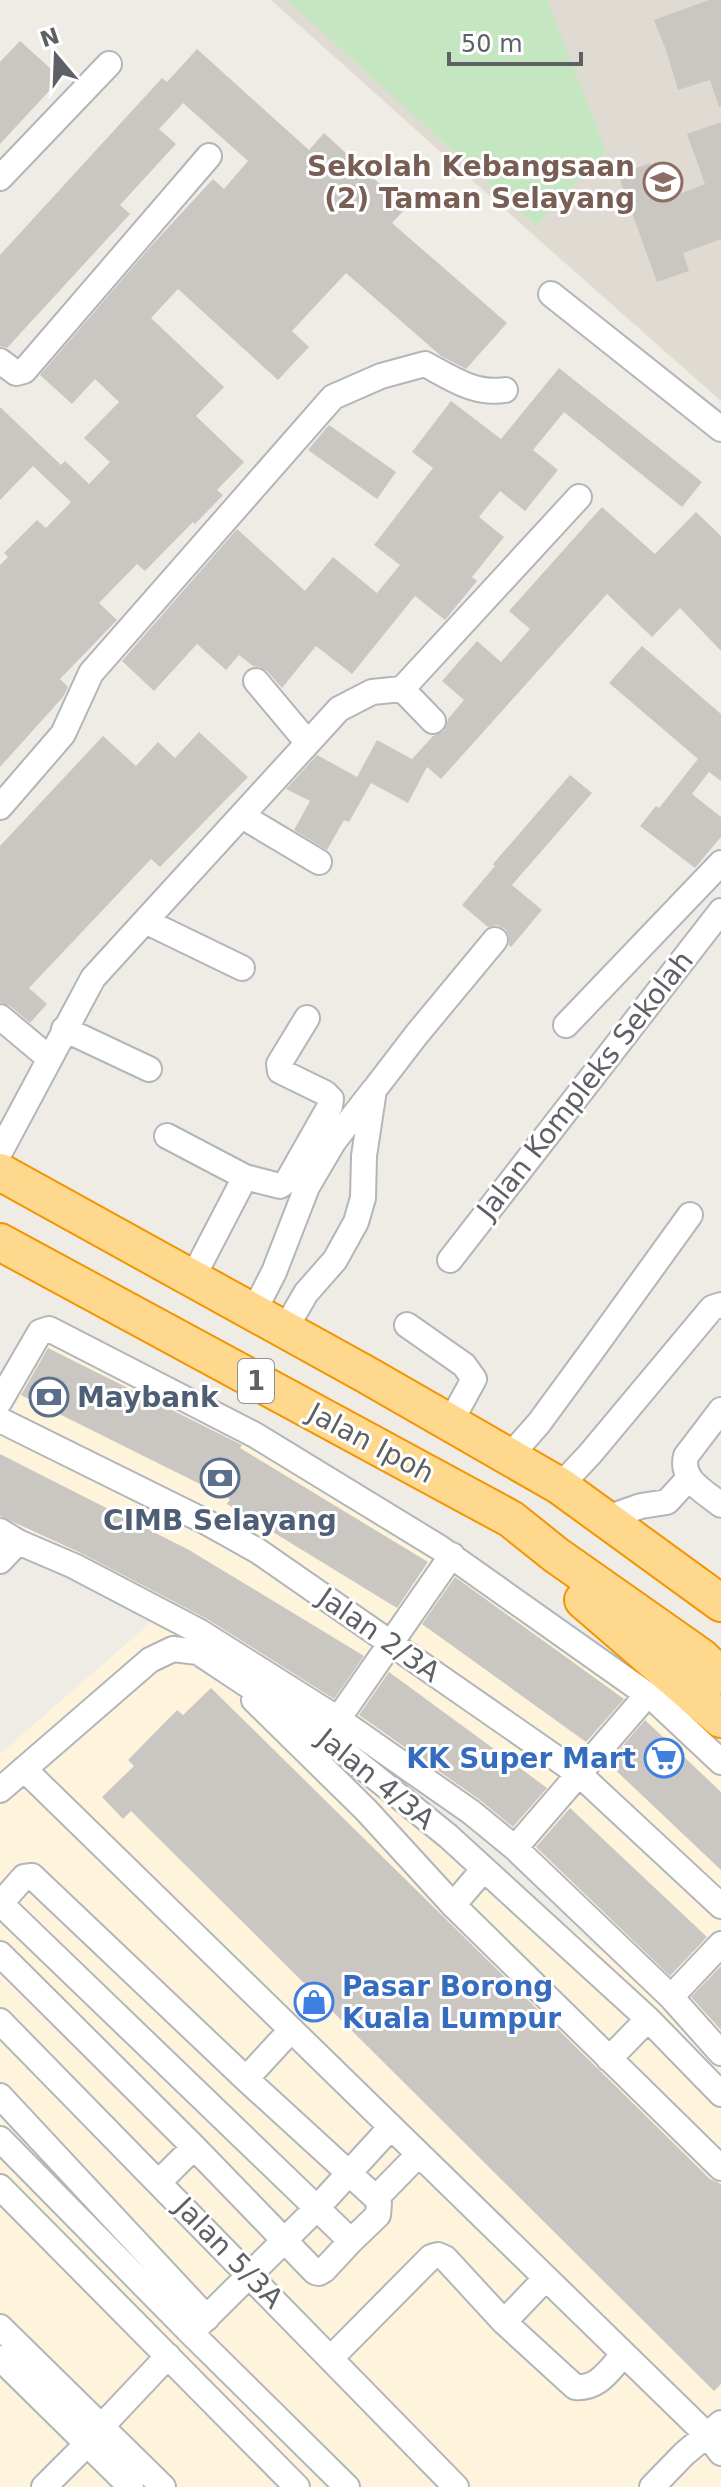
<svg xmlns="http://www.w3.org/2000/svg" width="721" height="2487" font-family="'DejaVu Sans',sans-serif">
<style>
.commercial{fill:#fef3db}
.education{fill:#dfdbd3}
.green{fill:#c4e7c1}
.building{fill:#cac7c2}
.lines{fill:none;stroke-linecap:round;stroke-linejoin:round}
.minor-casing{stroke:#b2b6ba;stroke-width:28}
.highway-casing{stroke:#f49400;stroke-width:40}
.minor{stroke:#fff;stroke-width:24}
.highway{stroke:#fed88d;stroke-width:36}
.labels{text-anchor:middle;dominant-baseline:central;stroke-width:6;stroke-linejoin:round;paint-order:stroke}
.shield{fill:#fff;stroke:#8e9094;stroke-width:2}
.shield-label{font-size:26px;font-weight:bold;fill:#5d6166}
.education-label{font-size:28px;font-weight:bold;fill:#785e54;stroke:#fff;text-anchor:end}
.street-label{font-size:28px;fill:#5d6166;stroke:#fff}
.service-label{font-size:28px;font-weight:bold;fill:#4e5e75;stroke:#fff;text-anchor:start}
.shop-label{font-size:28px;font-weight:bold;fill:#366cbe;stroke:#fff;text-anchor:end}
</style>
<rect width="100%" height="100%" fill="#efece5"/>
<path class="commercial" d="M43 1335 255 1440 455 1561 647 1701 721 1769V2047L472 1808 18 1537 0 1555V1412Z
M158 1616 605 1954 721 2060V2487H0V1754Z"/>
<path class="education" d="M271 0H721V401L539 240Z"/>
<path class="green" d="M287 0H547L606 150 536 226Z"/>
<path class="building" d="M709 0H721V106L719 107 710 80 678 90 666 50 654 20Z
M20 41 61 78 0 144V62Z
M197 49 309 150 324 133 406 208 392 223 507 323 466 369 441 356 346 273 292 331 309 347 278 380 178 289 151 318 224 387 196 416 244 462 217 490 223 495 195 524 193 522 145 571 137 564 99 603 117 620 60 679 68 687 63 697 0 767V565L8 557 4 553 37 520 46 528 71 502 33 466 0 500V407L61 465 65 461 89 484 110 462 84 438 119 402 95 379 72 404 40 375 151 246 213 179 224 189 248 161 183 103 159 129 176 144 120 205 130 214 7 348 0 346V255L162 78 167 82Z
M721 122V239L683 253 689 271 657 282 618 174 650 163 664 200 705 184 687 134Z
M559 368 702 482 682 507 564 412 533 450 558 470 525 511 500 491 479 517 504 537 472 577 477 581 445 620 415 596 352 674 316 646 282 688 267 671 260 667 253 666 239 655 226 670 197 644 154 691 122 661 237 529 305 591 333 557 377 593 400 565 374 545 433 468 412 452 451 401 501 439Z
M329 425 396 472 377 499 308 450Z
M602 507 655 554 696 512 721 536V651L680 608 652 637 607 594 441 779 427 767 408 803 371 783 349 822 344 820 327 850 294 830 310 801 286 789 317 755 357 777 377 740 412 759 433 736 444 731 448 719 464 700 442 681 477 641 501 662 530 629 509 611Z
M642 646 721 714V781L709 772 692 794 721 817V837L695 868 640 826 656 806 659 808 698 759 609 683Z
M199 732 248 777 160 867 151 859 29 988 47 1004 30 1023 10 1006 0 1002V846L103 736 136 766 158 742 175 758Z
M570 775 592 793 512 885 542 910 511 947 509 945V936L505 929 497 925 488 927 462 905 495 866 493 864Z
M48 1348 242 1445 240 1448 428 1562 397 1608 227 1504 230 1499 21 1395Z
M0 1454 189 1550 364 1656 334 1699 207 1619 81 1553 0 1516Z
M455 1577 624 1699 586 1742 422 1624Z
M389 1672 547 1788 513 1827 480 1800 359 1715Z
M211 1688 710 2179 721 2184V2384L714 2391 131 1811 123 1819 102 1797 134 1766 128 1760 177 1710 183 1715Z
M645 1720 721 1792V1870L608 1763Z
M570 1808 707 1937 670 1976 536 1847Z
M721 1966V2030L691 1997Z"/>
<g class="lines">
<defs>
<path id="minor" d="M0 178 109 64
M551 294 721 429
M0 361 16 373 24 371 209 156
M256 681 308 743
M402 689 579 497
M0 807 63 734 91 673 333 397 381 376 425 364C451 378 475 395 505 390
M242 816 319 862
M147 922 242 968
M0 1017 49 1058
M566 1025 721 863
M64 1029 149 1069
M167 1136 245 1177 192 1279
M0 1152 93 978 339 709 372 692 402 689 433 721
M245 1177 280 1186 288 1180 330 1106 331 1099 325 1093 280 1071 279 1064 307 1018
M450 1260 721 911
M253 1313 274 1272 307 1187 334 1141 373 1091
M407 1325 464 1365 474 1379 450 1423
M284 1331 306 1293 335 1260 356 1222 363 1198 364 1156 374 1090 417 1034 495 940
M0 1401 40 1332 49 1329 255 1435 440 1548 655 1700 721 1762
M721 1410 686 1456C680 1480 704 1491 721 1505
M0 1420 208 1523 258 1551 579 1774 721 1906
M510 1456 539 1423 594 1348 690 1215
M560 1486 590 1454 712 1308 721 1305
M604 1519 641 1506 667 1502 689 1478
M0 1531 18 1542 74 1566 200 1632 338 1719 471 1812 515 1848 671 1997 721 2053
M0 1561 18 1542
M254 1700 366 1810 453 1905 721 2168
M338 1719 452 1555
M24 1769 707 2435 721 2453
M0 1790 150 1660 173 1649 198 1652 323 1735 448 1836 648 2019 721 2094
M515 1848 647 1695
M0 1903 351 2241 324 2270 319 2273 315 2272 194 2147 159 2182
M0 1904 24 1877 32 1876 246 2079 376 2198 379 2203 378 2215 351 2241
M453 1905 484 1869
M0 1954 194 2147
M671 1997 721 1944
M0 2021 456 2487
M609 2059 648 2019
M246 2079 291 2030
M0 2096 207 2318
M0 2139 191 2333 347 2487
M0 2187 297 2487
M376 2198 419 2154
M504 2322 546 2278
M0 2327 163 2487
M195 2329 317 2208 391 2127
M0 2358 131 2487
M331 2358 431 2257 438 2255 445 2258 504 2322 575 2387C599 2389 609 2370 624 2354
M102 2426 168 2356
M44 2487 87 2444
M652 2487 684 2454 721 2423"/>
<path id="highway" d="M0 1172 367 1375 560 1486 721 1603
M0 1242 511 1519 556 1555 701 1657 721 1676
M583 1600 721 1719"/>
</defs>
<use href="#minor" class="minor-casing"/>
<use href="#highway" class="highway-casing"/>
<use href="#minor" class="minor"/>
<use href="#highway" class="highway"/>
</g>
<defs>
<symbol id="school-ring" viewBox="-11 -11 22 22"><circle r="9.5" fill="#fff" stroke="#8d6e63" stroke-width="1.5"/><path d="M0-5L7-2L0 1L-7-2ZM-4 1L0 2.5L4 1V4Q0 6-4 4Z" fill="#8d6e63"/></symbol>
<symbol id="bank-ring" viewBox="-11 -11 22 22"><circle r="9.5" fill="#fff" stroke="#5c6f8a" stroke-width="1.5"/><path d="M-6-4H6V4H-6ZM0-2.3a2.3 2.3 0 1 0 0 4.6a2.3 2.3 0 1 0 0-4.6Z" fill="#5c6f8a"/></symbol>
<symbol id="supermarket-ring" viewBox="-11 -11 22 22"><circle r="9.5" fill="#fff" stroke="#3f7fe0" stroke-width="1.5"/><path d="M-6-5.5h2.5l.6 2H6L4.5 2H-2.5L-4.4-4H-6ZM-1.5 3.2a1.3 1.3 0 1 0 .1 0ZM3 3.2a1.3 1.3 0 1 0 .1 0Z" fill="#3f7fe0"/></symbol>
<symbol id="shop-ring" viewBox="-11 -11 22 22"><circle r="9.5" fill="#fff" stroke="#3f7fe0" stroke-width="1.5"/><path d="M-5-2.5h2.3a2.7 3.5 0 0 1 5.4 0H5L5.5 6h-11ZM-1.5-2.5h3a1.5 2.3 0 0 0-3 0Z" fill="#3f7fe0"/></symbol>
</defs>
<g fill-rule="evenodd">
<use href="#school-ring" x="641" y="160" width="44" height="44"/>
<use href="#bank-ring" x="27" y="1375" width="44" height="44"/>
<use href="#bank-ring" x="198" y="1456" width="44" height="44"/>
<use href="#supermarket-ring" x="642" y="1736" width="44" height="44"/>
<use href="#shop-ring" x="292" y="1980" width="44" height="44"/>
</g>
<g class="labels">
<rect class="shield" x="238" y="1359" width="36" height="44" rx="6"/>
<g class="shield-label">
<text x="256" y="1381">1</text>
</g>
<g class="education-label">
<text x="635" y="166">Sekolah Kebangsaan<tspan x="635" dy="32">(2) Taman Selayang</tspan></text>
</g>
<g class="street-label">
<text transform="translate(585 1085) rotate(-52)">Jalan Kompleks Sekolah</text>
<text transform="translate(371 1443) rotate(28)">Jalan Ipoh</text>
<text transform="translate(379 1635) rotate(35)">Jalan 2/3A</text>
<text transform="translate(376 1779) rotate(39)">Jalan 4/3A</text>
<text transform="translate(229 2253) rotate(46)">Jalan 5/3A</text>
</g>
<g class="service-label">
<text x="77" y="1397">Maybank</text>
<text x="220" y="1520" text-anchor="middle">CIMB Selayang</text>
</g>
<g class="shop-label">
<text x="636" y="1758">KK Super Mart</text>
<text x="342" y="1986" text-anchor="start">Pasar Borong<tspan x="342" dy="32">Kuala Lumpur</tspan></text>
</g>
</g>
<g transform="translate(56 56) rotate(341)" stroke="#ffffff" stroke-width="6" paint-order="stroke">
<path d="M0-6L14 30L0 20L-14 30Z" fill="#5d6166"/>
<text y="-12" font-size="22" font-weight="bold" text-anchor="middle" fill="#5d6166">N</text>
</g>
<path d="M449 52v12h132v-12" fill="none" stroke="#5d6166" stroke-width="4"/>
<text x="461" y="52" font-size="24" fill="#5d6166" stroke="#ffffff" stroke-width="6" paint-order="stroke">50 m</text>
</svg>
